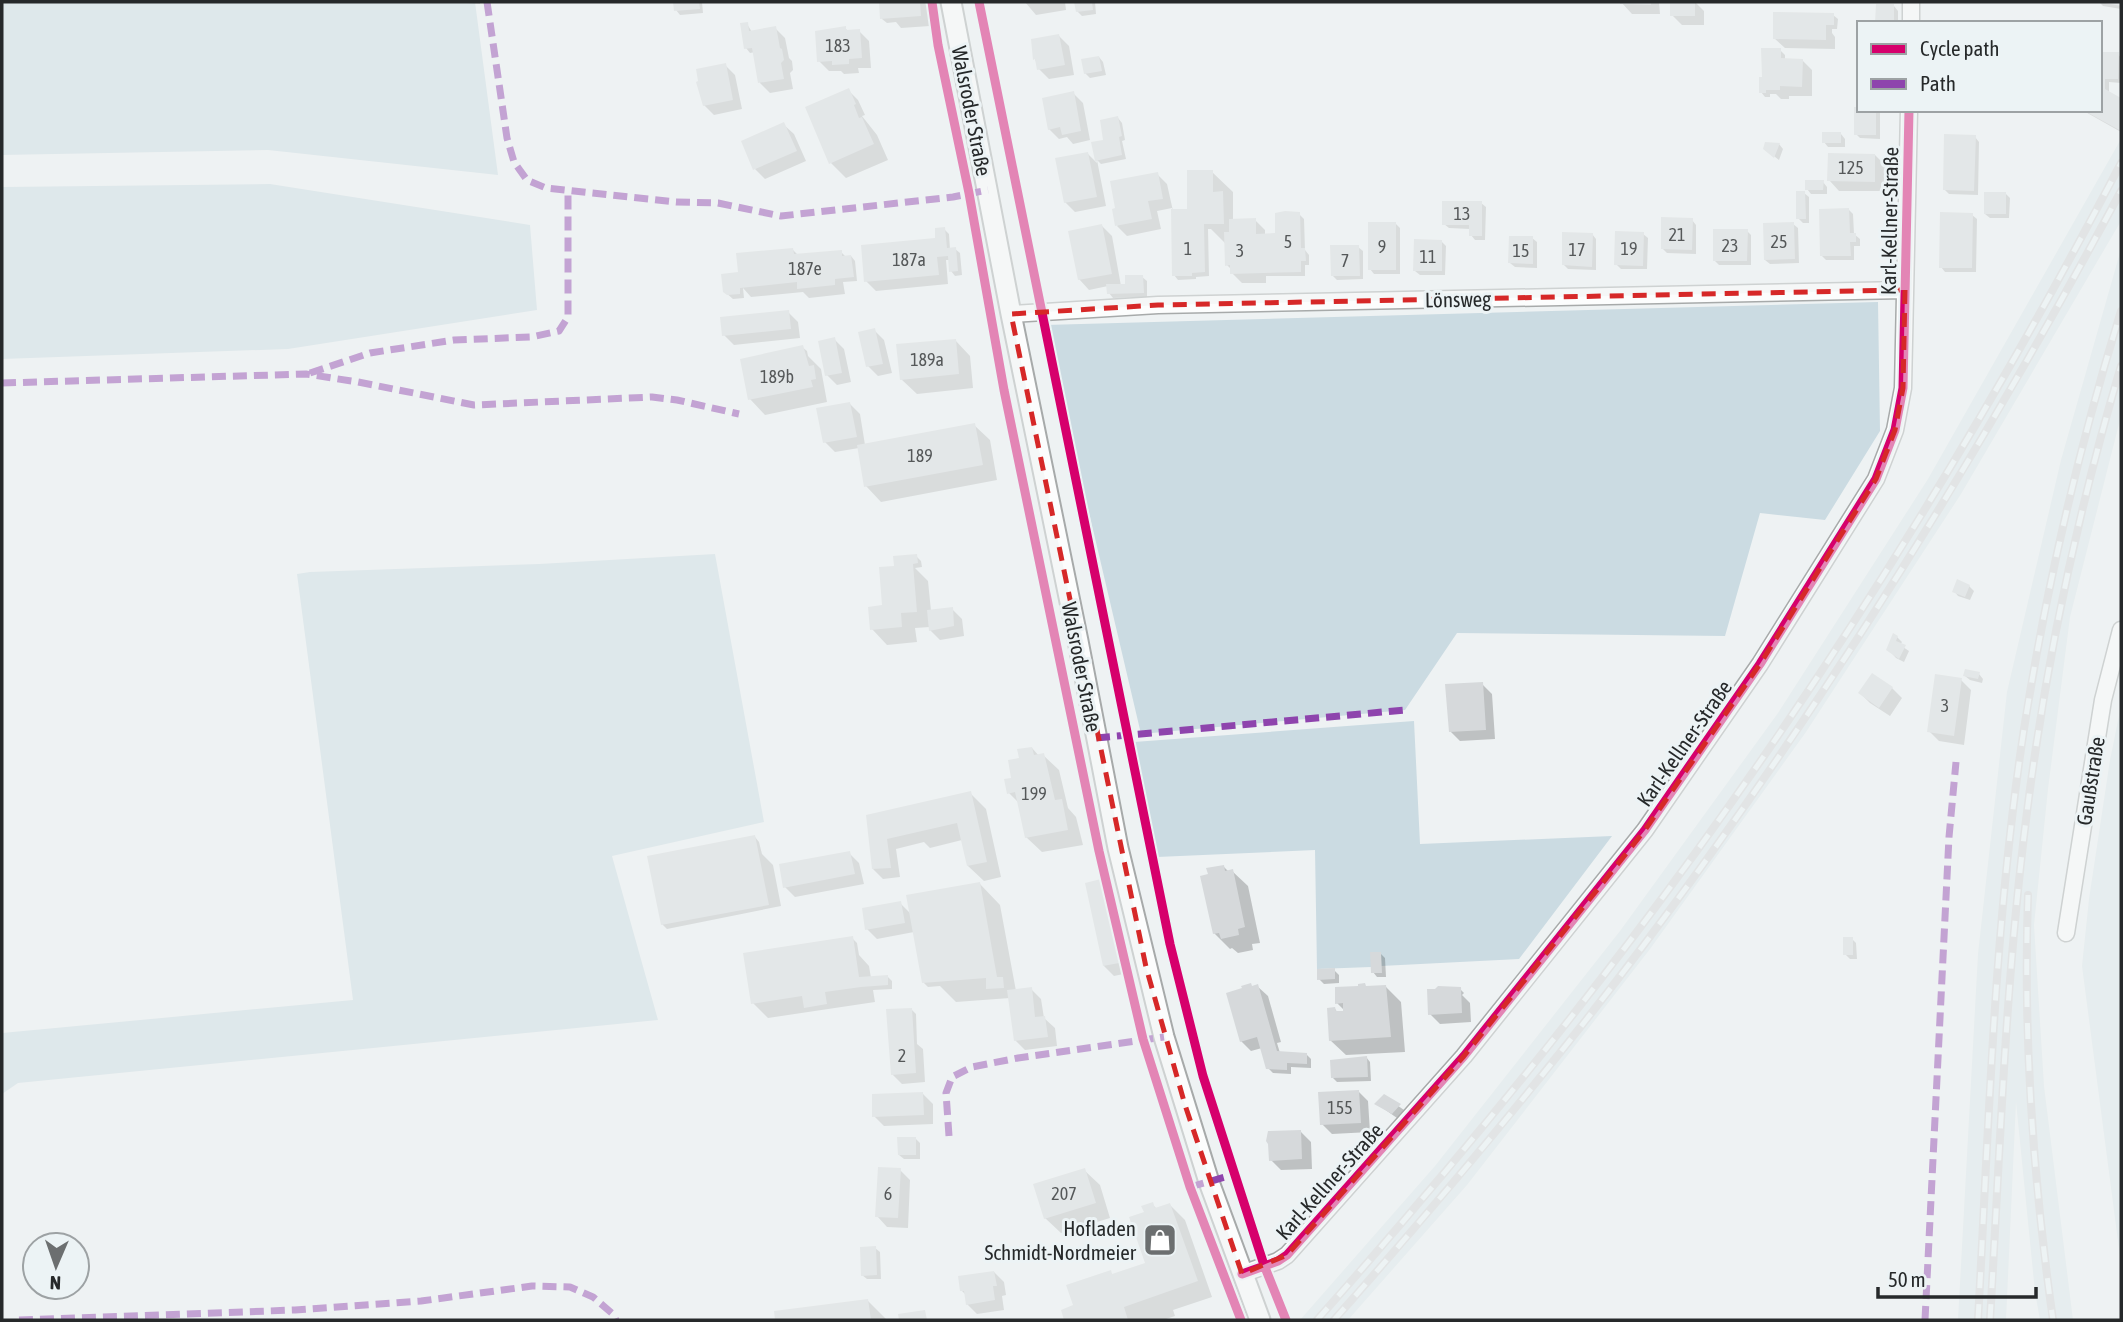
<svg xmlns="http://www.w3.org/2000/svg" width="2123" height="1322" font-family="'Asap Condensed',sans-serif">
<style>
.built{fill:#dce6ea}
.green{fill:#cbdbe2}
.shadow{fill:#0003}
.building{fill:#d6d9db}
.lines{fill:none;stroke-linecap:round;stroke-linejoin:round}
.minor-casing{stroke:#a7aaaa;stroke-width:19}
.tertiary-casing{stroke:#a7aaaa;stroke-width:23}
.minor{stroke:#fcfdfd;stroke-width:16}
.tertiary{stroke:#fcfdfd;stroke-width:19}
.rail-casing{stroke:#d3d3d4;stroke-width:8}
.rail{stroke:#ecf3f5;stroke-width:5;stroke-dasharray:16;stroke-linecap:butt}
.quiet{stroke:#8e44ad;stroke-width:7;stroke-dasharray:14 7;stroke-linecap:butt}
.cycleway-casing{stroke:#ecf3f5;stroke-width:13}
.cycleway{stroke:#d6006c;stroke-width:9}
.marked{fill:none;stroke:#d62828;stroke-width:5;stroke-dasharray:14 9;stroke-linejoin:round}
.labels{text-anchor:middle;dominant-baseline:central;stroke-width:6;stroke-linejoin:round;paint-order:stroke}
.number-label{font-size:18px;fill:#555859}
.street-label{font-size:21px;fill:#26292a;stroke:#ecf3f5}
.poi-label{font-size:21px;fill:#26292a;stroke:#ecf3f5;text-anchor:end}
</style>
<rect width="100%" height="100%" fill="#eef2f3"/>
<path class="built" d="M2121 139V221L1961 494 1806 732 1650 949 1467 1185 1348 1320H1300L1435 1166 1620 931 1778 713 1928 479Z
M2121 249V416L2070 617 2048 789 2034 925 2044 1086 2073 1320H2040L2035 1292 2016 1102 2006 1320H1958L1978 954 2007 692 2061 460Z
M2121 706V1264L2082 966 2089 899 2110 760Z"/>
<path class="green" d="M2 2H475L498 175 268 150 2 155Z
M270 184 530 225 537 310 288 349 2 359V187Z
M1878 302 1880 431 1825 520 1760 513 1725 636 1457 633 1405 710 1141 734 1045 325Z
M715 554 764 822 612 856 658 1020 18 1083 2 1094V1033L353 1000 297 574 310 572 539 564Z
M1414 721 1420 844 1612 836 1519 959 1381 966V952H1371V967L1317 969 1315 850 1157 857 1134 742Z"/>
<path class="shadow" d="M453 2H480V4Z
M675 2H702L703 13 680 15 676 10Z
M881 2H924L929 6 930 26 901 28 896 22 887 23 882 19Z
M1025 2H1065L1066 10 1036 15Z
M1076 2H1095L1096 14 1082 16 1077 11Z
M1621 2H1659L1660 14H1632Z
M1672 2H1695L1704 11V25H1682L1672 15Z
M2099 2H2121V9L2103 6Z
M1894 6 1898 11V23H1877Z
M1833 15 1838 19 1837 29H1832V33L1835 37V49L1785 48 1774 38Z
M747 24 752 32 775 28 785 38 789 58 792 61 793 70 790 73 793 89 770 93 760 83 755 52 750 53 746 48Z
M845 28 848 31H859L869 41 871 68H858L859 73 844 74 841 71H829L819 61Z
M1059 36 1069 46 1074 75 1049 79 1039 69 1035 59 1033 40Z
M1780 50 1785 55V60H1802L1812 70V96H1789V99H1781L1776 94H1770V97H1765L1761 92 1763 78Z
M2100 54H2118L2121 58V83L2109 82V93L2121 100V132L2082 110H2100Z
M1099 57 1103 62 1106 75 1090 78 1085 73Z
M725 65 735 75 742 109 714 115 704 105Z
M848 90 858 100 865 115 862 116 877 135 888 160 846 178 831 163Z
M1073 93 1083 103 1090 140 1073 144 1067 137 1059 139 1049 129Z
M1859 110H1877L1880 113V139L1860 138 1856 134Z
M1118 118 1122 123 1125 140 1122 141 1126 159 1101 164 1097 160 1106 206 1075 212 1065 202 1088 154 1097 163 1093 143 1105 141Z
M784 125 794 134 806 161 765 179 755 169Z
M1841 134 1845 139V147H1828L1824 142Z
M1975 137 1979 142 1978 195 1949 194 1944 189Z
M1779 144 1783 149 1779 160 1770 153Z
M1875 155 1885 165 1884 191H1839L1829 180Z
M1212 172 1233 192V221L1255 220 1265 230V235H1277L1299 214 1304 219 1305 250 1309 255V265H1305V276H1266V283H1242L1232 273V270L1227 265 1226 244 1211 229H1208L1209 276 1196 277V279L1178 280 1174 275 1172 208 1157 211 1161 229 1127 236 1117 226 1157 174 1167 184 1173 211 1189 210Z
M1823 182 1827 187V194H1811L1807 189Z
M1804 193 1809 197V223H1803L1798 218Z
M2005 193 2010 198 2009 218H1990L1985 214Z
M1481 203 1486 207 1485 240H1475L1471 235 1470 229 1449 228 1444 224Z
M1849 210 1853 214 1854 234 1860 239V246H1854V260H1826L1822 256Z
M1972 215 1977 219 1976 272H1945L1941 267Z
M1692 220 1696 225V254L1667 253 1662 248Z
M1395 223 1400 228V274H1374L1370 269Z
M1793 224 1798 228 1799 263 1770 264 1765 260Z
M1102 226 1112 236 1121 286 1142 277 1147 281V297L1113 298 1109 293 1108 286 1089 290 1079 279Z
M944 229 949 234 950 250 955 249 960 253 962 275 955 276 951 271 950 260H946L948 284 876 291 866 281 935 240Z
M1747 231 1751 235V265H1719L1715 261Z
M1592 234 1596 239V270L1568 269 1564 265Z
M1643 234 1648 238 1647 269H1621L1616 264Z
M1532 238 1537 242V268L1515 267 1510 263Z
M1441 241 1446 246 1445 275H1420L1415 271Z
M1358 247 1363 251V279L1337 280 1332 275Z
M793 250 798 255 841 252 846 257 851 256 855 261 857 281 843 282 845 294 809 298 803 292 751 297 743 288 744 298 733 299 725 292 737 274Z
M788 312 798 322 800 338 734 345 724 335Z
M874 330 884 340 892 373 878 376 868 366Z
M834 339 844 349 851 382 837 385 827 375Z
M955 340 970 356 973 388 917 394 901 379Z
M802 347 807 351 808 356 821 369 827 402 765 415 750 399Z
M850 404 860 414 865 445 974 425 990 440 997 480 881 502 866 486 859 448 835 452 825 442Z
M916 556 921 561 922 567 915 568 928 581 931 611 952 609 962 619 964 636 940 640 930 630V627L915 628 917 642 887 645 872 629 884 607 896 567Z
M1969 586 1974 591 1970 600 1958 596 1954 591Z
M1897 637 1902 642 1900 645 1909 651 1904 662 1896 658 1888 649Z
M1979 674 1983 679 1982 683 1970 680 1965 676Z
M1961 680 1971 690 1964 745 1939 741 1929 731Z
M1482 684 1492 694 1495 739 1460 741 1450 731Z
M1892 688 1902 698 1890 716 1870 703 1860 693Z
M1032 748 1039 756 1043 755 1059 770 1068 808 1076 817 1083 845 1042 852 1026 837 1019 803 1009 793 1013 779Z
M970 793 986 809 1001 877 984 881 968 866 962 840 930 848 924 842 896 849 900 877 883 879 873 869 868 816Z
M755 837 759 842 762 854 773 865 781 906 667 929 662 924Z
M849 853 859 863 864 884 795 897 785 887Z
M1223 866 1229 872 1232 871 1248 886 1260 943 1252 944 1253 950 1238 953 1232 948 1230 949 1214 933Z
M1100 881 1111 891 1128 973 1114 976 1104 966Z
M980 884 1000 905 1016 991 1031 989 1041 999 1044 1018 1055 1028 1057 1046 1025 1050 1015 1040 1010 998 956 1002 940 986 928 987 923 982 914 932 877 939 867 929 900 903 911 914Z
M852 938 857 943 859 955 869 966 871 978 887 976 892 981V989L873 990 875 1002 768 1018 753 1003Z
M1852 939 1856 943 1857 959H1850L1845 954Z
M1380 953 1385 958 1386 977H1377L1373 972Z
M1334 970 1339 975V983L1324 984 1319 979Z
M1257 986 1268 996 1281 1042 1277 1043 1280 1053 1307 1055 1311 1059V1068L1291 1067V1074L1273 1073 1268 1068 1262 1048 1251 1051 1241 1041Z
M1386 987 1401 1002 1405 1052 1346 1055 1330 1040 1335 1009 1338 1013 1346 1012 1337 1003 1368 988Z
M1460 989 1464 993 1462 995 1470 1003 1471 1022 1440 1024 1430 1014Z
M911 1009 916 1014 917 1044 923 1049 925 1082 902 1084 892 1074Z
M1366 1057 1370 1062 1371 1081 1337 1082 1333 1078Z
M1358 1091 1368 1101 1370 1132 1332 1134 1322 1124Z
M923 1094 933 1104V1124L884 1126 874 1116Z
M1384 1096 1404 1110 1397 1118 1377 1104Z
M1301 1132 1311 1142 1312 1169 1281 1170 1271 1160Z
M915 1138 920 1143V1159H904L899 1155Z
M900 1170 910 1180 908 1228 887 1227 877 1216Z
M1084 1170 1100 1185 1110 1218 1061 1233 1045 1218Z
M1152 1204 1157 1209 1170 1205 1185 1220 1212 1297 1173 1310 1175 1316 1163 1320H1066L1063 1311 1073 1307 1110 1272 1114 1276 1149 1270 1146 1213Z
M875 1248 880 1252 881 1279H867L862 1275Z
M994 1272 1004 1282 1006 1295 1002 1296 1004 1310 977 1314 967 1304 966 1295 962 1291Z
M867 1300 887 1320H777L776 1313Z"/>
<path class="building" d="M673 2H699L700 9 674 11Z
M879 2H920L921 16 880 19Z
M1074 2H1092L1093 10 1076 12Z
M1620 2H1651V5L1620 4Z
M1670 2H1695V16H1670Z
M2105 2H2121V6L2105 3Z
M1876 4H1894V23H1875Z
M1773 12 1834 13V25H1826V40L1773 39Z
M748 22 749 31 776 26 780 48 782 49 784 60 781 63 784 79 758 83 752 48 744 49 740 23Z
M846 26V30L860 29 862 58 849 59V64L832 65V61L817 62 815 31Z
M1059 34 1065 65 1037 70 1035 59 1033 60 1031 39Z
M1761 48H1781V58L1803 59 1802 87 1780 86V90H1766V93H1759V77H1762Z
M2100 52H2119L2118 79H2105V89L2121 98V131L2083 110H2100Z
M1099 56 1102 71 1084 74 1081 59Z
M726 63 733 100 703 106 696 82 698 81 696 69Z
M849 88 856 104 854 105 859 118 862 117 874 144 829 164 805 107Z
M1074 91 1081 131 1062 135 1060 127 1048 130 1042 98Z
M1854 107H1859V110H1876V135H1854Z
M1118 116 1122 136 1119 137 1122 155 1095 161 1091 142 1103 140 1100 120Z
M784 122 797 151 753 170 741 141Z
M1822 132H1841V143H1822Z
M1944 134 1976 135 1974 191 1943 190Z
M1765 142 1780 143 1774 158 1763 149Z
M1088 152 1097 197 1064 203 1055 158Z
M1828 153 1875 154V182L1827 181Z
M1187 170H1213V192L1223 191 1224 224H1204L1205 272 1192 273V276H1172L1171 209H1187Z
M1158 172 1163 199 1148 201 1152 219 1115 226 1112 209 1115 208 1110 181Z
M1805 180H1824L1823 190H1805Z
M1796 191H1805L1806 219H1796Z
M1984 192H2006V214H1984Z
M1442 201H1482V236H1469V225H1442Z
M1849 208 1850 233H1856V242H1850L1851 256H1820L1819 209Z
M1285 211 1300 212 1301 248H1305L1306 261H1301V272L1230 274V265L1225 266 1224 232H1229V219L1256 218V234L1275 233V213Z
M1940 212 1973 213 1972 268H1939Z
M1661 217 1693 218 1692 250 1661 249Z
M1368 222H1396V270H1368Z
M1794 222 1795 259 1764 260 1763 223Z
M1102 224 1112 274 1078 280 1068 231Z
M945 227 947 248 956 247 958 271 949 272 948 256 937 257 939 275 864 282 861 245 935 238V228Z
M1713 229H1748L1747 261H1713Z
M1615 231 1644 232 1643 266 1614 265Z
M1562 232 1593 233 1592 267 1562 265Z
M1509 236H1533V264L1508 263Z
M1414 239 1442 240V271H1413Z
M1330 245H1359L1360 276H1331Z
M793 248 794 254 842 250V256L851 255 854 277 835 279V285L797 289V282L740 288V294L727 295 723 292 721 274 738 272 736 253Z
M1125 275H1143L1144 293 1107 294 1106 284H1125Z
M789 310 791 329 722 336 720 317Z
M875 328 883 364 866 367 858 332Z
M835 337 842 373 825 376 818 341Z
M956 339 959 374 900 380 896 344Z
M803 345 809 366 814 365 816 379 811 380 813 387 748 400 740 359Z
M850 402 857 437 823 443 816 408Z
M975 423 983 465 864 487 857 445Z
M917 554 918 563 913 564 917 612 901 613 902 627 870 630 868 607 882 605 879 567 894 566 893 556Z
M1957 579 1970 585 1965 597 1952 592Z
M953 607 954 626 929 631 927 610Z
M1893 633 1898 636 1896 641 1906 645 1899 659 1886 650Z
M1965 669 1980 672 1978 679 1963 676Z
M1872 673 1893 687 1879 708 1858 693Z
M1935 674 1962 678 1954 736 1927 732Z
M1483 682 1486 730 1449 732 1445 684Z
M1032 747 1034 755 1044 753 1055 800 1062 799 1068 830 1025 838 1015 792 1007 794 1004 779 1011 778 1008 760 1019 758 1017 749Z
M971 791 987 862 967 866 957 823 887 839 891 868 872 869 866 815Z
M755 835 769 905 661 925 647 856Z
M850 851 855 874 783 888 779 864Z
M1224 865 1225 871 1233 869 1245 927 1238 929 1239 935 1221 939 1219 933 1213 934 1200 876 1208 874 1206 868Z
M1101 879 1119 963 1103 966 1085 883Z
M980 882 997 977H1003L1004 988 986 989V978L922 983 906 895Z
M901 901 905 923 865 930 862 908Z
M853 936 859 977 888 975V985L861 987 825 992 827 1004 804 1008 802 996 751 1004 743 953Z
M1843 937H1853V955H1843Z
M1370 952H1381L1382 973H1371Z
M1335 968V979L1317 980V969Z
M1251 983 1252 986 1258 984 1277 1051 1307 1053V1064L1287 1063V1070L1266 1069 1257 1037 1240 1042 1226 993 1242 988 1241 986Z
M1365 983 1366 986 1386 985 1391 1037 1329 1041 1327 1008 1335 1007 1336 1011H1343V1003L1335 1004V987L1358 986V984Z
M1438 986 1461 987 1462 1013 1428 1015 1427 989H1435Z
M1032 987 1035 1017 1045 1016 1048 1037 1014 1041 1007 990Z
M912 1008 916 1073 891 1075 886 1009Z
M1367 1056 1368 1077 1331 1078 1330 1060Z
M1359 1090 1361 1123 1320 1125 1318 1092Z
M923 1092 924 1115 872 1117V1094Z
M1384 1094 1401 1104 1392 1114 1374 1104Z
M1301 1130 1302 1159 1269 1161 1268 1144 1266 1141 1268 1131Z
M897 1137H916V1155H898Z
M878 1167 901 1168 898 1218 875 1217Z
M1085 1168 1096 1203 1044 1219 1033 1184Z
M1153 1202 1155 1208 1170 1203 1198 1281 1124 1307 1128 1320H1064L1061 1310 1073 1305 1066 1285 1111 1270 1112 1274 1145 1263 1129 1217 1144 1212 1141 1206Z
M876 1246 877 1275 861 1276 860 1247Z
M994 1271 997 1286H993L995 1300 966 1305 964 1291H960L958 1276Z
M868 1299 871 1320H775L774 1311Z
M925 1310 927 1320H899L898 1314Z"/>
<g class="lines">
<defs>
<path id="minor" d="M1911 23V2
M1011 314 1158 305 1905 290
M2066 933 2103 700 2121 630
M1242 1274 1278 1261 1287 1255 1464 1056 1645 830 1760 664 1876 479 1895 430 1903 388 1909 110"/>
<path id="tertiary" d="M951 2 1011 314 1078 641 1118 848 1164 1037 1209 1182 1260 1320"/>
</defs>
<use href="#minor" class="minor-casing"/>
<use href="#tertiary" class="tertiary-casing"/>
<use href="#minor" class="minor"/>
<use href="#tertiary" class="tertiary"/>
<defs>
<path id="rail" d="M2028 895C2023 1038 2033 1179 2053 1320
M1317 1320C1427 1196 1533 1069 1633 937 1817 694 1980 433 2121 163
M1334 1320C1441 1199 1545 1076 1643 946 1822 708 1980 454 2121 191
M1978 1320C1989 1123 1994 924 2024 729 2046 588 2079 447 2121 311
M1990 1320C2000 1154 2005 986 2026 820 2045 666 2077 514 2121 366"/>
</defs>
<use href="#rail" class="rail-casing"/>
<use href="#rail" class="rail"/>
<path class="quiet" d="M487 2 507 138 514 162 527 180 546 188 676 202 718 203 781 216 953 197 988 190
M310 373 370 353 454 340 531 337 559 331 568 317V191
M2 383 306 374 358 382 474 405 652 397 677 400 739 414
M1096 738 1405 710
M949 1136 946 1093 952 1077 972 1067 1018 1058 1164 1037
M1190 1187 1236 1174
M19 1320 295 1310 421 1301 532 1286 570 1287 593 1297 614 1315 616 1320
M1925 1320 1949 837 1956 762"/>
<defs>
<path id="cycleway" d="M932 2 938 45 969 193 1004 390 1099 851 1143 1039 1190 1187 1241 1320
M979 2 1170 944 1203 1076 1264 1265 1286 1320
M1242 1274 1278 1261 1287 1255 1464 1056 1645 830 1760 664 1876 479 1895 430 1903 388 1909 110"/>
</defs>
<use href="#cycleway" class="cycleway-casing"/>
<use href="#cycleway" class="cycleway"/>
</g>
<path d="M0 0H2123V1322H0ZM1905 290 1903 388 1895 430 1876 479 1760 664 1645 830 1464 1056 1287 1255 1242 1274 1185 1105 1146 967 1011 314 1158 305Z" fill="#eef2f3" fill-opacity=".55" fill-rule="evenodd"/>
<path class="marked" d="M1905 290 1903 388 1895 430 1876 479 1760 664 1645 830 1464 1056 1287 1255 1242 1274 1185 1105 1146 967 1011 314 1158 305Z"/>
<defs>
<symbol id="shop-square" viewBox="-11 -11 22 22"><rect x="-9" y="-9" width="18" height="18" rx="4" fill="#6c6f70" stroke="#ecf3f5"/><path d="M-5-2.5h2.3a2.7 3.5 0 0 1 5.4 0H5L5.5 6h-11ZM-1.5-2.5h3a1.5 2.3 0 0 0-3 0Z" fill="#fff"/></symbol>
</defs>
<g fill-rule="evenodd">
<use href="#shop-square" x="1141" y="1221" width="38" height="38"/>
</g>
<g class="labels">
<g class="number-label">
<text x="838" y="45">183</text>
<text x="1851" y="167">125</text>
<text x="1462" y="213">13</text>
<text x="1677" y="234">21</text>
<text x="1288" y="241">5</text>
<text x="1779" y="241">25</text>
<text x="1730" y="245">23</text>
<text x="1382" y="246">9</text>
<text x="1188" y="248">1</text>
<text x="1629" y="248">19</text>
<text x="1577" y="249">17</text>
<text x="1240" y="250">3</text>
<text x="1521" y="250">15</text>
<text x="1428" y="256">11</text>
<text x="909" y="259">187a</text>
<text x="1345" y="260">7</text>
<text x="805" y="268">187e</text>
<text x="927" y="359">189a</text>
<text x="777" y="376">189b</text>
<text x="920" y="455">189</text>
<text x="1945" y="705">3</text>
<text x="1034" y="793">199</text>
<text x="902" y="1055">2</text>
<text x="1340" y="1107">155</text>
<text x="888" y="1193">6</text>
<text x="1064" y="1193">207</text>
</g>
<g class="street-label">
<text transform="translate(972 111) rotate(79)">Walsroder Straße</text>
<text transform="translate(1889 221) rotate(-89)">Karl-Kellner-Straße</text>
<text transform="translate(1458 299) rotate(-1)">Lönsweg</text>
<text transform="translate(1082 667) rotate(79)">Walsroder Straße</text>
<text transform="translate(1684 743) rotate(-55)">Karl-Kellner-Straße</text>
<text transform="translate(2090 781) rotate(-81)">Gaußstraße</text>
<text transform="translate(1329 1181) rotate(-48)">Karl-Kellner-Straße</text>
</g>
<g class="poi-label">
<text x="1136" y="1228">Hofladen<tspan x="1136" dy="24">Schmidt-Nordmeier</tspan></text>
</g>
</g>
<rect width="2123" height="1322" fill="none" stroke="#26292a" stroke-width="7"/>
<rect x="1857" y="21" width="245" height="91" fill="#ecf3f5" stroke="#9da2a4" stroke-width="2"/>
<rect x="1871" y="44" width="35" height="10" fill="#d6006c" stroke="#9da2a4" stroke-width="2"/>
<text x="1920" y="56" font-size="21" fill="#26292a">Cycle path</text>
<rect x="1871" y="79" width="35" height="10" fill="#8e44ad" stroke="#9da2a4" stroke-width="2"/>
<text x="1920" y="91" font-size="21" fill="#26292a">Path</text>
<g transform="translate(56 1266) rotate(182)"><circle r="33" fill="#ecf3f5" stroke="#9da2a4" stroke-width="2"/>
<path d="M0-5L12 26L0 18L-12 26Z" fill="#6c6f70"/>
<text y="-10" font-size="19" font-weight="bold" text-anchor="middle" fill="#26292a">N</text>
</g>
<path d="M1878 1287v10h158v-10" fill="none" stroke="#26292a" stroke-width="3.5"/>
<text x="1888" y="1287" font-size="21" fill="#26292a" stroke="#ecf3f5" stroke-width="5" paint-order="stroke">50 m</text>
</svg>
